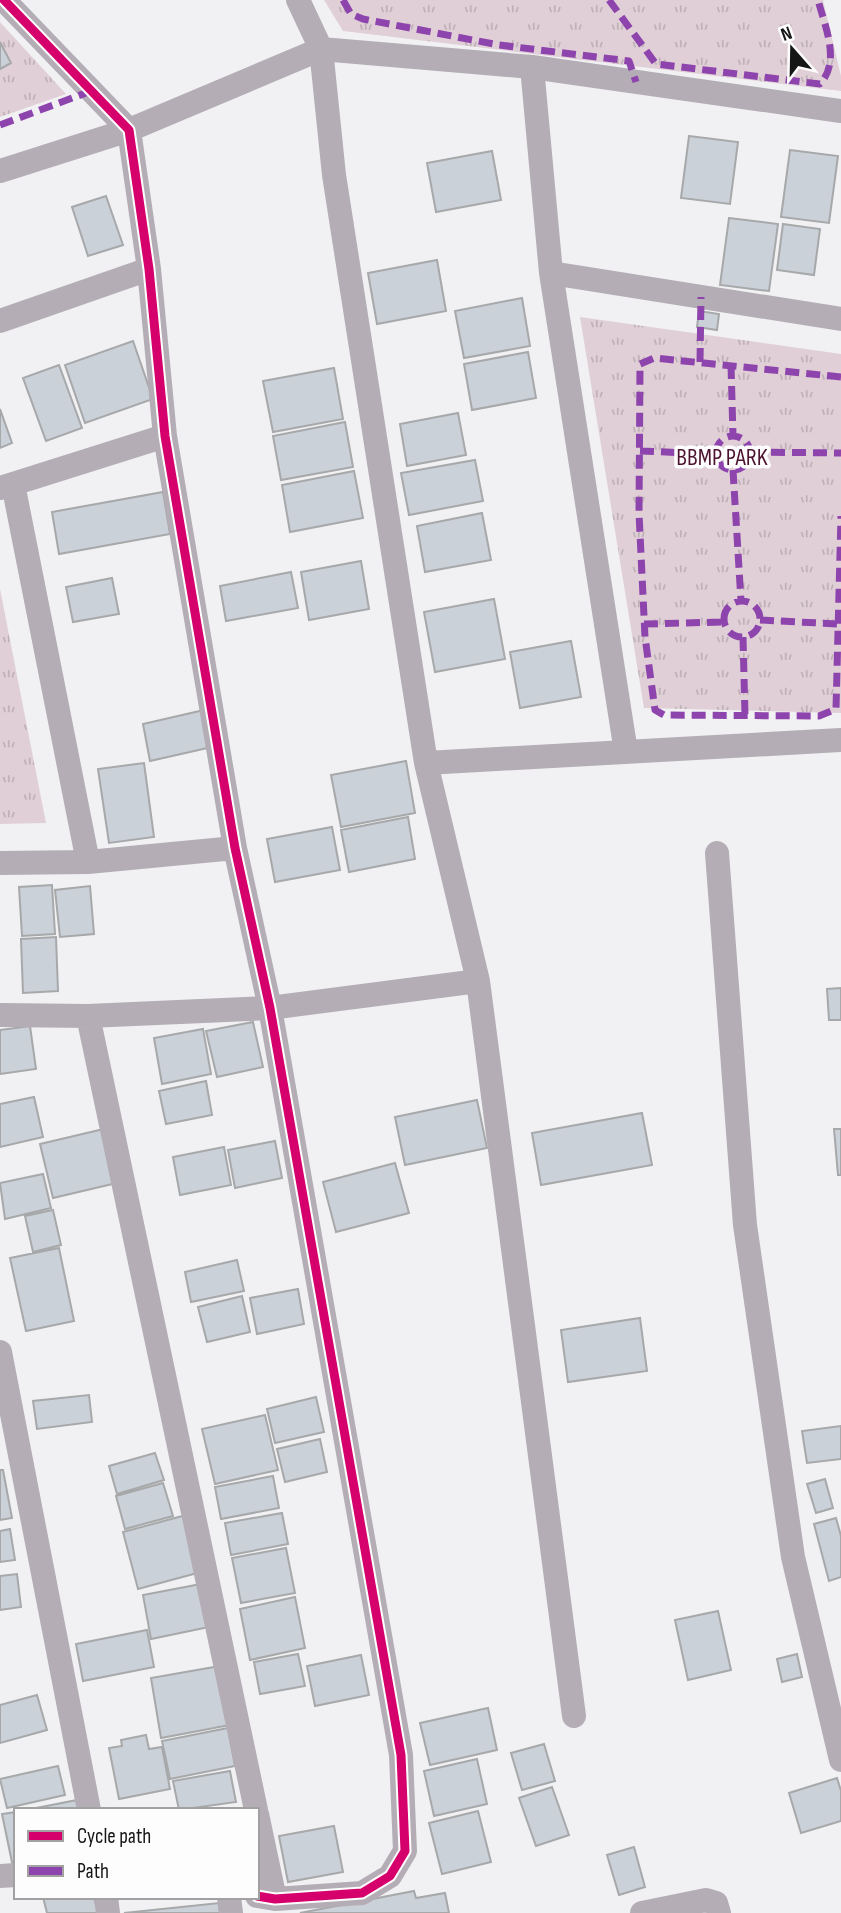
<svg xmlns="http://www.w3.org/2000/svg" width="841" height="1913" font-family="'Sofia Sans Condensed',sans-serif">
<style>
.grass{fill:url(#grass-tufts)}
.building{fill:#cbd1d9;stroke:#a7a8aa;stroke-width:2}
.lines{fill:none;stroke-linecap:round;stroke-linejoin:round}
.street{stroke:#b4adb5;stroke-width:24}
.quiet{stroke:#8e44ad;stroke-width:7;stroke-dasharray:14 7;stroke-linecap:butt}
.cycleway-casing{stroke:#fefdfe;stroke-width:13}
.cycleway{stroke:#d6006c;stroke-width:9}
.labels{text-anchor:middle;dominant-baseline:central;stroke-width:7;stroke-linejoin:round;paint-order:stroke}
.park-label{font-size:24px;fill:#4d132e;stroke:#fefdfe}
</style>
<defs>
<pattern id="grass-tufts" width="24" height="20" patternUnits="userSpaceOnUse" patternTransform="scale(1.75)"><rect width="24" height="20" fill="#e0cfd6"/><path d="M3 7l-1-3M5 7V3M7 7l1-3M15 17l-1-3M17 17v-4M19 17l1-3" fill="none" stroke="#bfb1b7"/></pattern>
</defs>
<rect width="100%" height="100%" fill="#f1f1f4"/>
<path class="grass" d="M324 0H823L841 76V91L343 31Z
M0 22 66 94 0 117Z
M580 317 841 354V713L644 708Z
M0 589 46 823 0 824Z"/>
<path class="building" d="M0 42 11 63 0 69Z
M689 136 738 142 730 204 681 198Z
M790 150 838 156 829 223 781 217Z
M492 151 501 200 436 212 427 163Z
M106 196 123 245 88 256 72 207Z
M729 218 778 224 769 291 720 285Z
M783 224 820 229 814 275 777 270Z
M437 260 446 311 377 324 368 273Z
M522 298 530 346 464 358 455 311Z
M699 311 719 314 717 330 697 327Z
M133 341 153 399 85 423 65 365Z
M528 352 536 398 472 410 464 364Z
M59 365 82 428 46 441 23 378Z
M334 368 343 419 273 432 263 381Z
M0 409 12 443 0 448Z
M458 413 466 455 407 466 400 424Z
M345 422 353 467 281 480 273 436Z
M475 460 483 501 409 515 401 473Z
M354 471 363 518 290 532 282 485Z
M163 492 170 534 59 554 52 512Z
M482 513 491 560 425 572 417 526Z
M361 561 369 609 309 620 301 572Z
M291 572 298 608 226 621 220 586Z
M112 578 119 614 73 622 66 587Z
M494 599 505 659 435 672 424 612Z
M571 641 581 697 520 708 510 652Z
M204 710 212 747 150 761 143 724Z
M406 761 415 813 341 827 331 775Z
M144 763 154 837 109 843 98 769Z
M408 817 415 859 349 872 341 830Z
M332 827 340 870 275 882 267 839Z
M52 885 55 934 22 936 19 887Z
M90 886 94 934 60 937 55 890Z
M56 937 58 991 23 993 21 939Z
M841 988V1020H829L827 989Z
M253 1022 263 1067 217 1077 206 1031Z
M30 1026 36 1069 0 1074V1030Z
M203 1029 211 1074 162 1084 154 1038Z
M206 1081 212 1115 166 1124 159 1091Z
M34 1097 43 1137 0 1147V1104Z
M477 1100 487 1148 405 1165 395 1117Z
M642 1113 652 1165 541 1185 532 1133Z
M108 1128 121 1182 53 1198 40 1144Z
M834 1129H841V1175H838Z
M275 1141 282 1178 235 1188 228 1150Z
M224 1147 231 1185 180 1195 173 1157Z
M395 1163 409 1213 336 1232 323 1182Z
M43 1174 51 1208 5 1219 0 1183Z
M53 1210 61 1245 33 1252 25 1216Z
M59 1248 74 1321 26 1331 10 1258Z
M237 1260 244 1291 191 1302 185 1272Z
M298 1289 304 1324 257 1334 250 1298Z
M242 1296 250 1332 207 1342 198 1307Z
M640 1318 647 1371 568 1382 561 1330Z
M89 1395 92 1422 37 1429 33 1401Z
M316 1397 324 1432 275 1443 267 1409Z
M265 1415 278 1470 215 1484 202 1429Z
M841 1426V1459L807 1463 802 1431Z
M320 1439 327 1472 285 1482 277 1449Z
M155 1453 164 1480 117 1494 109 1466Z
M0 1470H3L12 1518 0 1520Z
M273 1476 279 1508 221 1519 215 1487Z
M825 1479 833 1508 816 1513 807 1484Z
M163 1483 173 1516 125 1529 116 1496Z
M282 1513 288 1544 231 1555 225 1523Z
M186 1515 201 1572 138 1589 123 1532Z
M836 1518 841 1536V1577L829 1581 814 1524Z
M10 1529 15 1560 0 1562V1531Z
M286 1548 295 1593 241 1603 232 1558Z
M17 1574 21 1607 0 1610V1576Z
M201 1584 209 1627 151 1639 143 1595Z
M295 1597 305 1648 250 1660 240 1609Z
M718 1611 731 1670 688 1680 675 1620Z
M147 1630 154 1667 83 1681 76 1644Z
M298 1654 305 1686 260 1694 254 1662Z
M797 1654 802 1677 782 1682 777 1659Z
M361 1655 369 1695 315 1706 307 1666Z
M220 1666 230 1725 161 1738 151 1678Z
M37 1695 47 1730 0 1743V1705Z
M488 1708 497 1750 430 1765 420 1723Z
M228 1728 235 1766 170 1779 162 1741Z
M146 1735 149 1749 162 1747 170 1789 119 1799 109 1748 122 1746 121 1740Z
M544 1744 555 1781 522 1790 511 1753Z
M477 1759 487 1804 434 1816 424 1771Z
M58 1766 65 1795 7 1808 0 1779Z
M230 1771 236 1802 179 1810 173 1781Z
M837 1778 841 1791V1821L801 1833 789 1793Z
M552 1787 569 1835 536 1846 519 1798Z
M77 1800 79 1810H26Z
M478 1811 491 1862 442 1874 429 1823Z
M16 1812V1871L14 1872 2 1814Z
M334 1826 343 1872 288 1882 279 1836Z
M634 1847 645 1887 619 1895 607 1855Z
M414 1891 416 1898 445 1893 449 1913H300Z
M43 1897H94L98 1913H47Z
M219 1903 220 1913H124Z"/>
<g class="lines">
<path class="street" d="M4 0 129 130 149 269 165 436 235 848 270 1008 401 1755 405 1851 390 1876 362 1893 275 1899 257 1896
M298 0 321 49 334 175 426 763 478 981 574 1716
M532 67 551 273 626 752
M0 171 129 130 321 49 532 67 841 111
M551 273 841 319
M0 321 149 269
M13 484 88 862
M0 488 165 436
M426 763 841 740
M717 853 745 1225 793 1557 841 1760
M0 863 88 862 235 848
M0 1015 88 1016 270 1008 478 981
M88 1016 256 1810
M0 1352 89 1810
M257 1814 275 1899
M0 1876 16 1875
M106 1897 108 1913
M229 1897 231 1913
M642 1913 706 1900 716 1903 719 1913"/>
<path class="quiet" d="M343 0 351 14 363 19 499 45 629 61 636 82
M609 0 656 64 820 84C841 61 825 27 818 0
M0 125 91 91
M700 362 701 297
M731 365 733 436
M841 377 654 358 640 364 639 513 645 637 655 710 664 715 819 716 836 709 841 516
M716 453a17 17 0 1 1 34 0a17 17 0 1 1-34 0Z
M640 451 716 454
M750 452 841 453
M733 470 741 601
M724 619a18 18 0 1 1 36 0a18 18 0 1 1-36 0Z
M760 620 838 624
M644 624 724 622
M743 637 745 716"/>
<defs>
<path id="cycleway" d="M4 0 129 130 149 269 165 436 235 848 270 1008 401 1755 405 1851 390 1876 362 1893 275 1899 257 1896"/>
</defs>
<use href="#cycleway" class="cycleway-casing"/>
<use href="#cycleway" class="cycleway"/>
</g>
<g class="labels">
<g class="park-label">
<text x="722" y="457">BBMP PARK</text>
</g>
</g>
<rect x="14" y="1808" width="245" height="91" fill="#fefdfe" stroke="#a1a1a2" stroke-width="2"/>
<rect x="28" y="1831" width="35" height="10" fill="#d6006c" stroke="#a1a1a2" stroke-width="2"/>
<text x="77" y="1843" font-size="21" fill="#161617">Cycle path</text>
<rect x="28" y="1866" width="35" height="10" fill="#8e44ad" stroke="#a1a1a2" stroke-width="2"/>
<text x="77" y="1878" font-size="21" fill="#161617">Path</text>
<g transform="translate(792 49) rotate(340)" stroke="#fefdfe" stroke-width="5" paint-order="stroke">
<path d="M0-5L12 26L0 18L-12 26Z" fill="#161617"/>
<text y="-10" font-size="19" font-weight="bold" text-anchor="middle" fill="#161617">N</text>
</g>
</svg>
